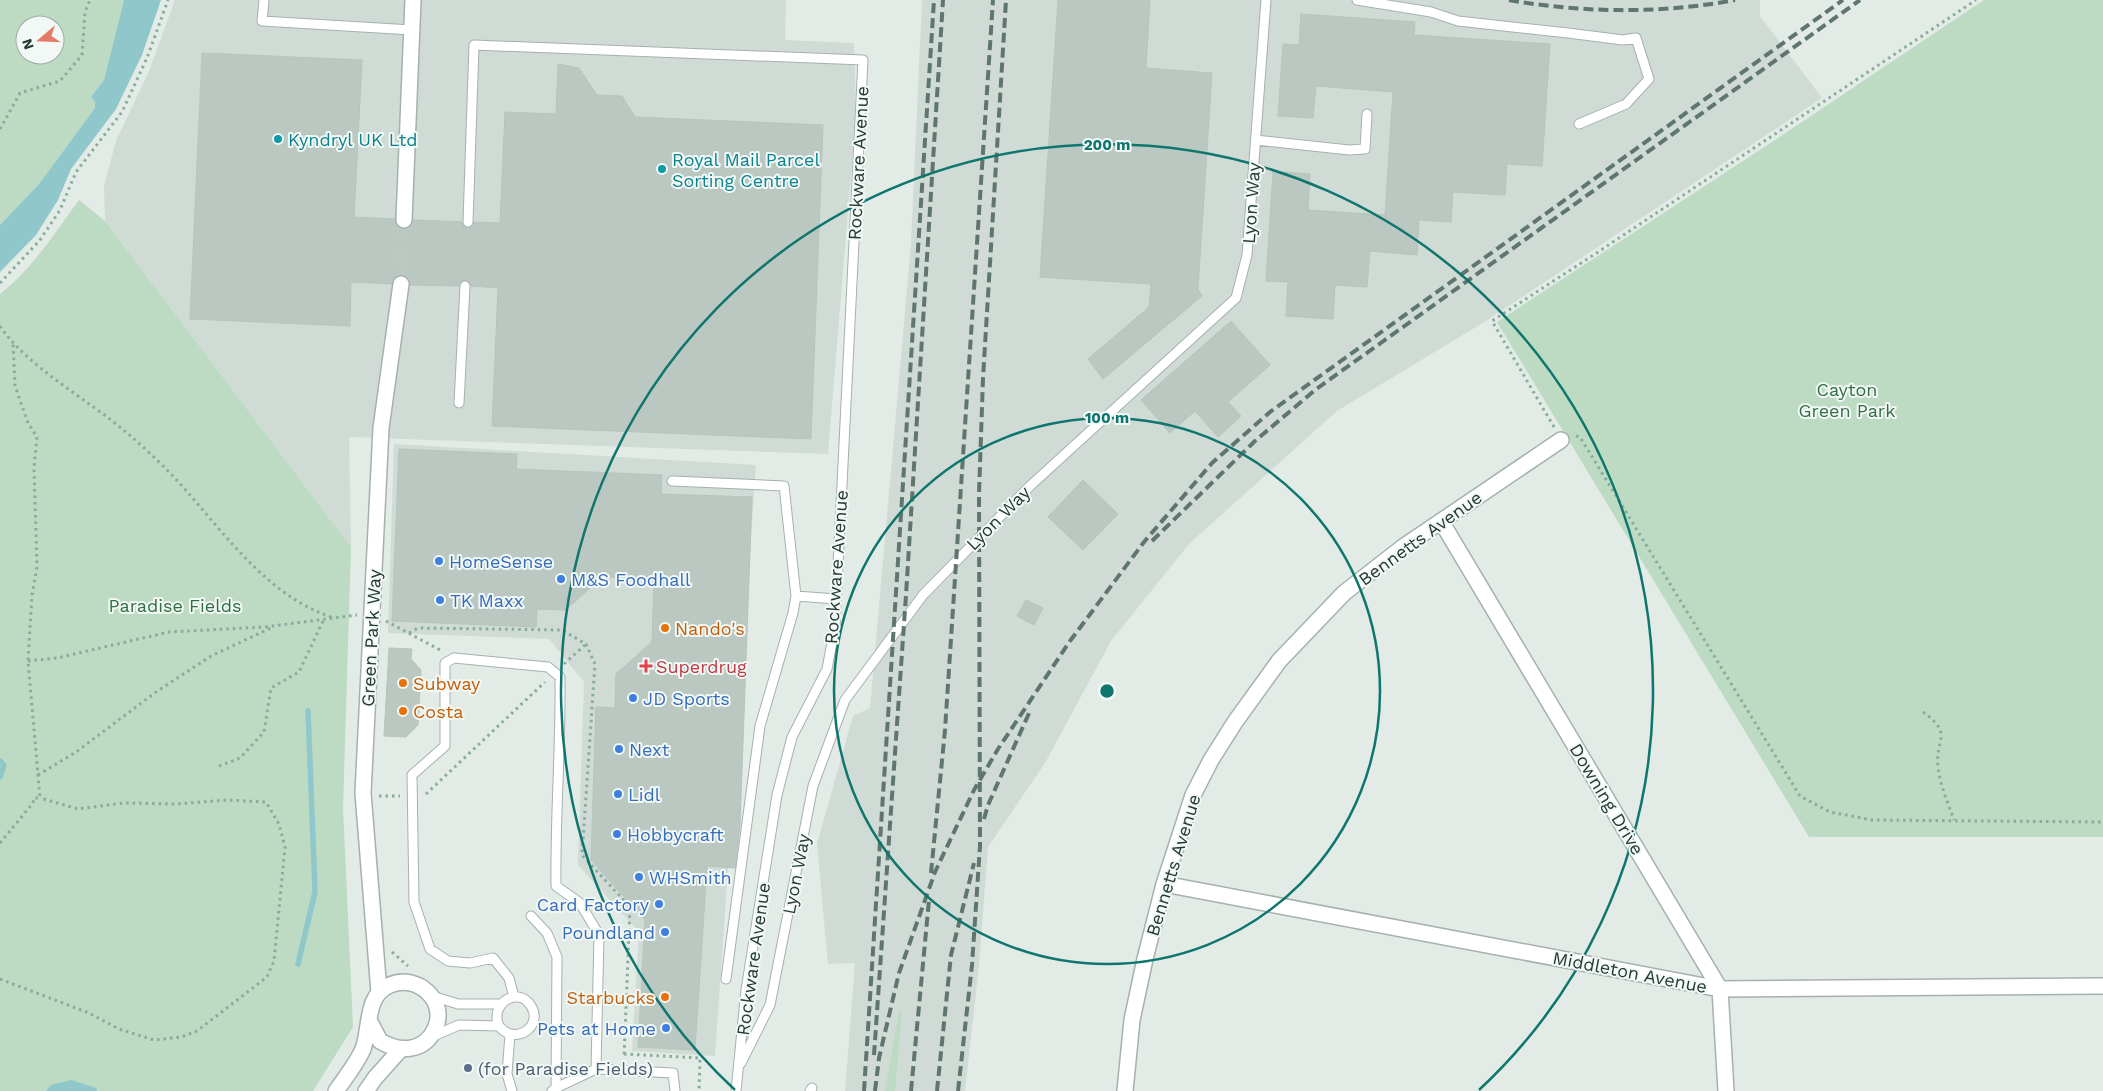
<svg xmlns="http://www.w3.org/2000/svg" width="2103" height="1091" font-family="'Work Sans',sans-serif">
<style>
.built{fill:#d1dbd5}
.green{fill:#bddac2;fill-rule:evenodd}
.water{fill:#8fc7cb}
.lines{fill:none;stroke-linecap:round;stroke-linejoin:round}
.stream{stroke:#8fc7cb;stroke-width:5.5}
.building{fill:#bbc8c2;stroke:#b5c4bd}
.minor-tunnel{stroke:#bcc8c2;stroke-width:15;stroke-dasharray:15 8;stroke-linecap:butt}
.service-casing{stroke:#a5b2ac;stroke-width:11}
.minor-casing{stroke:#a5b2ac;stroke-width:18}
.path{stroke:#86ac9d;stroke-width:3;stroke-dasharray:2.5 4;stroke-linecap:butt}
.service{stroke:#fff;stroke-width:9}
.minor{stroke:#fff;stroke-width:15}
.rail{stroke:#5e766e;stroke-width:4;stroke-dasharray:10 5;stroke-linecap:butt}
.ring{fill:none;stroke:#0f766e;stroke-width:2.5}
.culture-dot{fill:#0f9aa8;stroke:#f2f8f5;stroke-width:2}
.shop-dot{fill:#3f7fe0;stroke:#f2f8f5;stroke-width:2}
.food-dot{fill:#e8710a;stroke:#f2f8f5;stroke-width:2}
.health-dot{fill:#e0444e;stroke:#f2f8f5;stroke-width:2}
.service-dot{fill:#5c6f8a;stroke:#f2f8f5;stroke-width:2}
.labels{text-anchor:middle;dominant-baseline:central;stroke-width:4;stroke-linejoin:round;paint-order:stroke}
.culture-label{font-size:18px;fill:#0d838f;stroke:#f2f8f5;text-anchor:start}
.street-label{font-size:18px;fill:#243a32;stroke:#f2f8f5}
.park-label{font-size:18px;fill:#326e44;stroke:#f2f8f5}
.shop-label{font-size:18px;fill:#366cbe;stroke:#f2f8f5;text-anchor:start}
.food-label{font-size:18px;fill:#c56008;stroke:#f2f8f5;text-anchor:start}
.health-label{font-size:18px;fill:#be3a42;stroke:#f2f8f5;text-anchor:start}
.service-label{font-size:18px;fill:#4e5e75;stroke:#f2f8f5;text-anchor:start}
.centre{fill:#0f766e;stroke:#f2f8f5;stroke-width:2.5}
.ring-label{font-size:15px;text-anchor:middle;font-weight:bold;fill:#0f766e;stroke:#f2f8f5;stroke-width:4;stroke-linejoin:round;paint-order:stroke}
</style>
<rect width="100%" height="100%" fill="#e2ebe6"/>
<path class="built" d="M175 0H786L785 40 854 43 856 113 828 454 349 437 351 547 105 221 104 186 116 141 149 71Z
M922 0H1760V16L1822 98 1486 321 1337 411 1189 544 1111 641 1045 763 988 847 979 966 965 1091H845L855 963 828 964 817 844 853 716 870 708 911 244Z
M394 444 756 465 715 1056 632 1051 639 932 578 865 584 682 549 639 388 633Z"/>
<path class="green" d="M0 0H124L104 80 91 97 95 102V108L39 184 0 225ZM25 25H55V55H25Z
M1984 0H2103V837H1809L1497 322 1775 140Z
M79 200 105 221 351 547 343 808 353 1027 313 1091H0V294C32 269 55 233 79 200Z
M899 1011 902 1012 895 1091H885Z"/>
<path class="water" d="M124 0H161L142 55 116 109 71 169 58 200 36 235 0 272V225L39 184 95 108V102L91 97 104 80Z
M71 1080 96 1088 97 1091H46L51 1085Z"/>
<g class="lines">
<path class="stream" d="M0 761 4 765 0 777
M298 964 315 892 308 711"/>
</g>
<path class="building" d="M1058 0H1150L1146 68 1212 73 1198 289 1202 296 1103 379 1088 359 1149 307 1151 284 1040 277Z
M1301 14 1415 22 1414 35 1550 44 1542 166 1507 164 1505 195 1453 192 1451 222 1419 220 1417 255 1370 251 1367 287 1335 285 1333 319 1286 316 1288 282 1266 281 1273 171 1310 174 1308 210 1385 215 1393 92 1316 86 1313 118 1278 116 1283 44 1299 45Z
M202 53 362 60 354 217 395 219 396 225 403 229 409 228 413 220 462 222 464 227 468 228 473 226 474 222 500 223 505 112 556 114 558 64 579 68 597 95 622 96 635 117 823 125 811 439 492 426 498 288 471 286 470 283 466 280 462 281 459 286 410 285 407 277 402 275 394 278 392 284 351 282 350 326 190 319Z
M1231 321 1270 365 1228 402 1241 416 1218 437 1195 411 1170 433 1141 400Z
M399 449 517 454 516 469 662 475 661 494 752 497 740 825 735 868 707 866 695 1050 638 1047 645 920 591 860 596 707 615 708 616 674 652 642 654 579 602 577 566 610 537 609 536 627 392 621Z
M1083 480 1118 514 1083 550 1048 517Z
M1026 600 1043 608 1034 625 1017 616Z
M389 648 412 649 411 659 421 670 418 725 406 737 384 736Z"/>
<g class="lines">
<path class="minor-tunnel" d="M401 284 404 220"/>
<defs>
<path id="service" d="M264 0 262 21 412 30
M1357 0 1431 12 1458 21 1568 33 1623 40 1636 38 1649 79 1626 104 1579 124
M1256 140 1349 150 1365 149 1367 114
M468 222 474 45 863 60 835 626 827 669 792 737 777 795 746 990 736 1091
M459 403 465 286
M672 481 784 486 796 596
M531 916 547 933 557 957 556 1088 552 1091
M726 979 760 726 793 613 796 596 836 599
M432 996 458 1004H500
M514 997 509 978 493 958 470 963 448 961 430 949 414 902 412 775 445 746V663L454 658 548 667 560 677C561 747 555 816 556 886L580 903 599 935 596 1069 673 1073 675 1091
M510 1034 507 1074 512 1091
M431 1037 459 1025 499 1026C514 1046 544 1027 531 1006 518 985 489 1004 499 1026
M741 1063 770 1005 813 786 845 700 923 595 1030 486 1236 298 1247 255 1266 0
M556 1088 596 1069
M810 1091 812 1088"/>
<path id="minor" d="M404 220 413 0
M1441 521 1720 989 1726 1091
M1164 884 1720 989 2103 986
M379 992 363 793 381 428 401 284
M336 1091C345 1078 357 1063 363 1049 371 1027 365 995 390 985 417 973 448 1001 435 1029 424 1052 400 1053 380 1041L370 1022
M366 1091 375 1078 400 1050
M1125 1091 1132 1020 1145 959 1164 884 1193 795 1211 760 1235 722 1279 661 1344 593 1403 547 1561 440"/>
</defs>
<use href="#service" class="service-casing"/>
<use href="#minor" class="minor-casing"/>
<path class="path" d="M0 129 20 93 60 81 82 55 85 12 90 0
M0 283 40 240 60 210 76 172 122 112 147 58 168 0
M0 326C27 367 89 400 127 433 146 449 165 467 182 486 226 535 268 597 334 618
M1554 427 1492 321 1595 254 1976 0
M1576 436 1580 437 1800 796 1830 812 1872 820 2103 822
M386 621 440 650
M409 633 418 628 562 630 586 644 595 664 582 855 630 907 624 1058
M28 661 57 658 169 632 265 627 357 615
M564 664 586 644
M1923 712C1954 734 1935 739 1938 767 1940 785 1948 803 1954 820
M219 766 240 758 264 732 271 688 299 672 324 619
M38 775 76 752 156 692 211 656 273 627
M426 794 545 682
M379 796H400
M0 843 33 803 34 798H40L28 661 32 595 37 567 34 468 37 437 28 423 15 386 13 342
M392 952 408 966
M0 979 89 1013 119 1029 154 1040 181 1037 197 1031 267 977 274 961 285 847 279 824 266 802 228 800 176 804 124 803 78 809 40 798
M569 998H585
M609 999 626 1000
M624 1054 700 1058 699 1091"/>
<use href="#service" class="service"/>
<use href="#minor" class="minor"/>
<path class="rail" d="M1509 0C1582 13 1662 14 1735 0
M1152 541 1255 441 1315 390 1860 0
M984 819 988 805 1030 711
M931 873 945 730 993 0
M874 1055 906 595 943 0
M864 1091 934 0
M875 1091 879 1058 899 973 935 872 974 790 998 749 1070 641 1144 542 1212 463 1270 412 1843 0
M911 1091 929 900
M937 1091 951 955 974 863
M958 1091 972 965 980 846 979 494 983 378 1006 0"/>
</g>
<g class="ring">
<circle cx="1107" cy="691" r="273"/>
<path d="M735 1090A546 546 0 1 1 1479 1090"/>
</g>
<g class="culture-dot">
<circle cx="278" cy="139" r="5"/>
<circle cx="662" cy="169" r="5"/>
</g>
<g class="shop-dot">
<circle cx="439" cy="561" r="5"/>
<circle cx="561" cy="579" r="5"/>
<circle cx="440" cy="600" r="5"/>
<circle cx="633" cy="698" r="5"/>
<circle cx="619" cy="749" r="5"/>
<circle cx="618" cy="794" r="5"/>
<circle cx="617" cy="834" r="5"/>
<circle cx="639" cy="877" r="5"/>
<circle cx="659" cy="904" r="5"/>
<circle cx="665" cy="932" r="5"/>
<circle cx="666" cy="1028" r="5"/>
</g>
<g class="food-dot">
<circle cx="665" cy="628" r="5"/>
<circle cx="403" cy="683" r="5"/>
<circle cx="403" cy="711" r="5"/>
<circle cx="665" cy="997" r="5"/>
</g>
<path class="health-dot" d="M643.5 658.5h5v5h5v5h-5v5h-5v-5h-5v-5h5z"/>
<circle class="service-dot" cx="468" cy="1068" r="5"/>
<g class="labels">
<g class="culture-label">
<text x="288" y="139">Kyndryl UK Ltd</text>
<text x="672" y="159">Royal Mail Parcel<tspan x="672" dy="21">Sorting Centre</tspan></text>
</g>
<g class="street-label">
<text transform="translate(858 163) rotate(-87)">Rockware Avenue</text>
<text transform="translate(1251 203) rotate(-86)">Lyon Way</text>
<text transform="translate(998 518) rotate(-45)">Lyon Way</text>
<text transform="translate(1420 538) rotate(-36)">Bennetts Avenue</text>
<text transform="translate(836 567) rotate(-86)">Rockware Avenue</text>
<text transform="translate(371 638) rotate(-87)">Green Park Way</text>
<text transform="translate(1607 799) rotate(59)">Downing Drive</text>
<text transform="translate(1173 865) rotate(-73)">Bennetts Avenue</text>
<text transform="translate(796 874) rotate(-79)">Lyon Way</text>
<text transform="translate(753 959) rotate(-82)">Rockware Avenue</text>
<text transform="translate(1630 972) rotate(11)">Middleton Avenue</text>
</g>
<g class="park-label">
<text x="1847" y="389">Cayton<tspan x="1847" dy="21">Green Park</tspan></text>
<text x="175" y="605">Paradise Fields</text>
</g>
<g class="shop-label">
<text x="449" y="561">HomeSense</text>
<text x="571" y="579">M&amp;S Foodhall</text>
<text x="450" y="600">TK Maxx</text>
<text x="643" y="698">JD Sports</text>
<text x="629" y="749">Next</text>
<text x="628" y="794">Lidl</text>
<text x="627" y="834">Hobbycraft</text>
<text x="649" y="877">WHSmith</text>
<text x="649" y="904" text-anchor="end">Card Factory</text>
<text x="655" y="932" text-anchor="end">Poundland</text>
<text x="656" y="1028" text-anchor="end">Pets at Home</text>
</g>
<g class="food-label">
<text x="675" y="628">Nando's</text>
<text x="413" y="683">Subway</text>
<text x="413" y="711">Costa</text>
<text x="655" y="997" text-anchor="end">Starbucks</text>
</g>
<g class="health-label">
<text x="656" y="666">Superdrug</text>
</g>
<g class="service-label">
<text x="478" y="1068">(for Paradise Fields)</text>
</g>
</g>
<circle cx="1107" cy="691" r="8" class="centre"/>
<g class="ring-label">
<text x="1107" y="150">200 m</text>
<text x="1107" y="423">100 m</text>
</g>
<g transform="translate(40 40) rotate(251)"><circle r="24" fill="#f2f8f5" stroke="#a0aca7"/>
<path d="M0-4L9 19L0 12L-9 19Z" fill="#e57b66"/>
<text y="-8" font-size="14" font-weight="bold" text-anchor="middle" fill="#243a32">N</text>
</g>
</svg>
